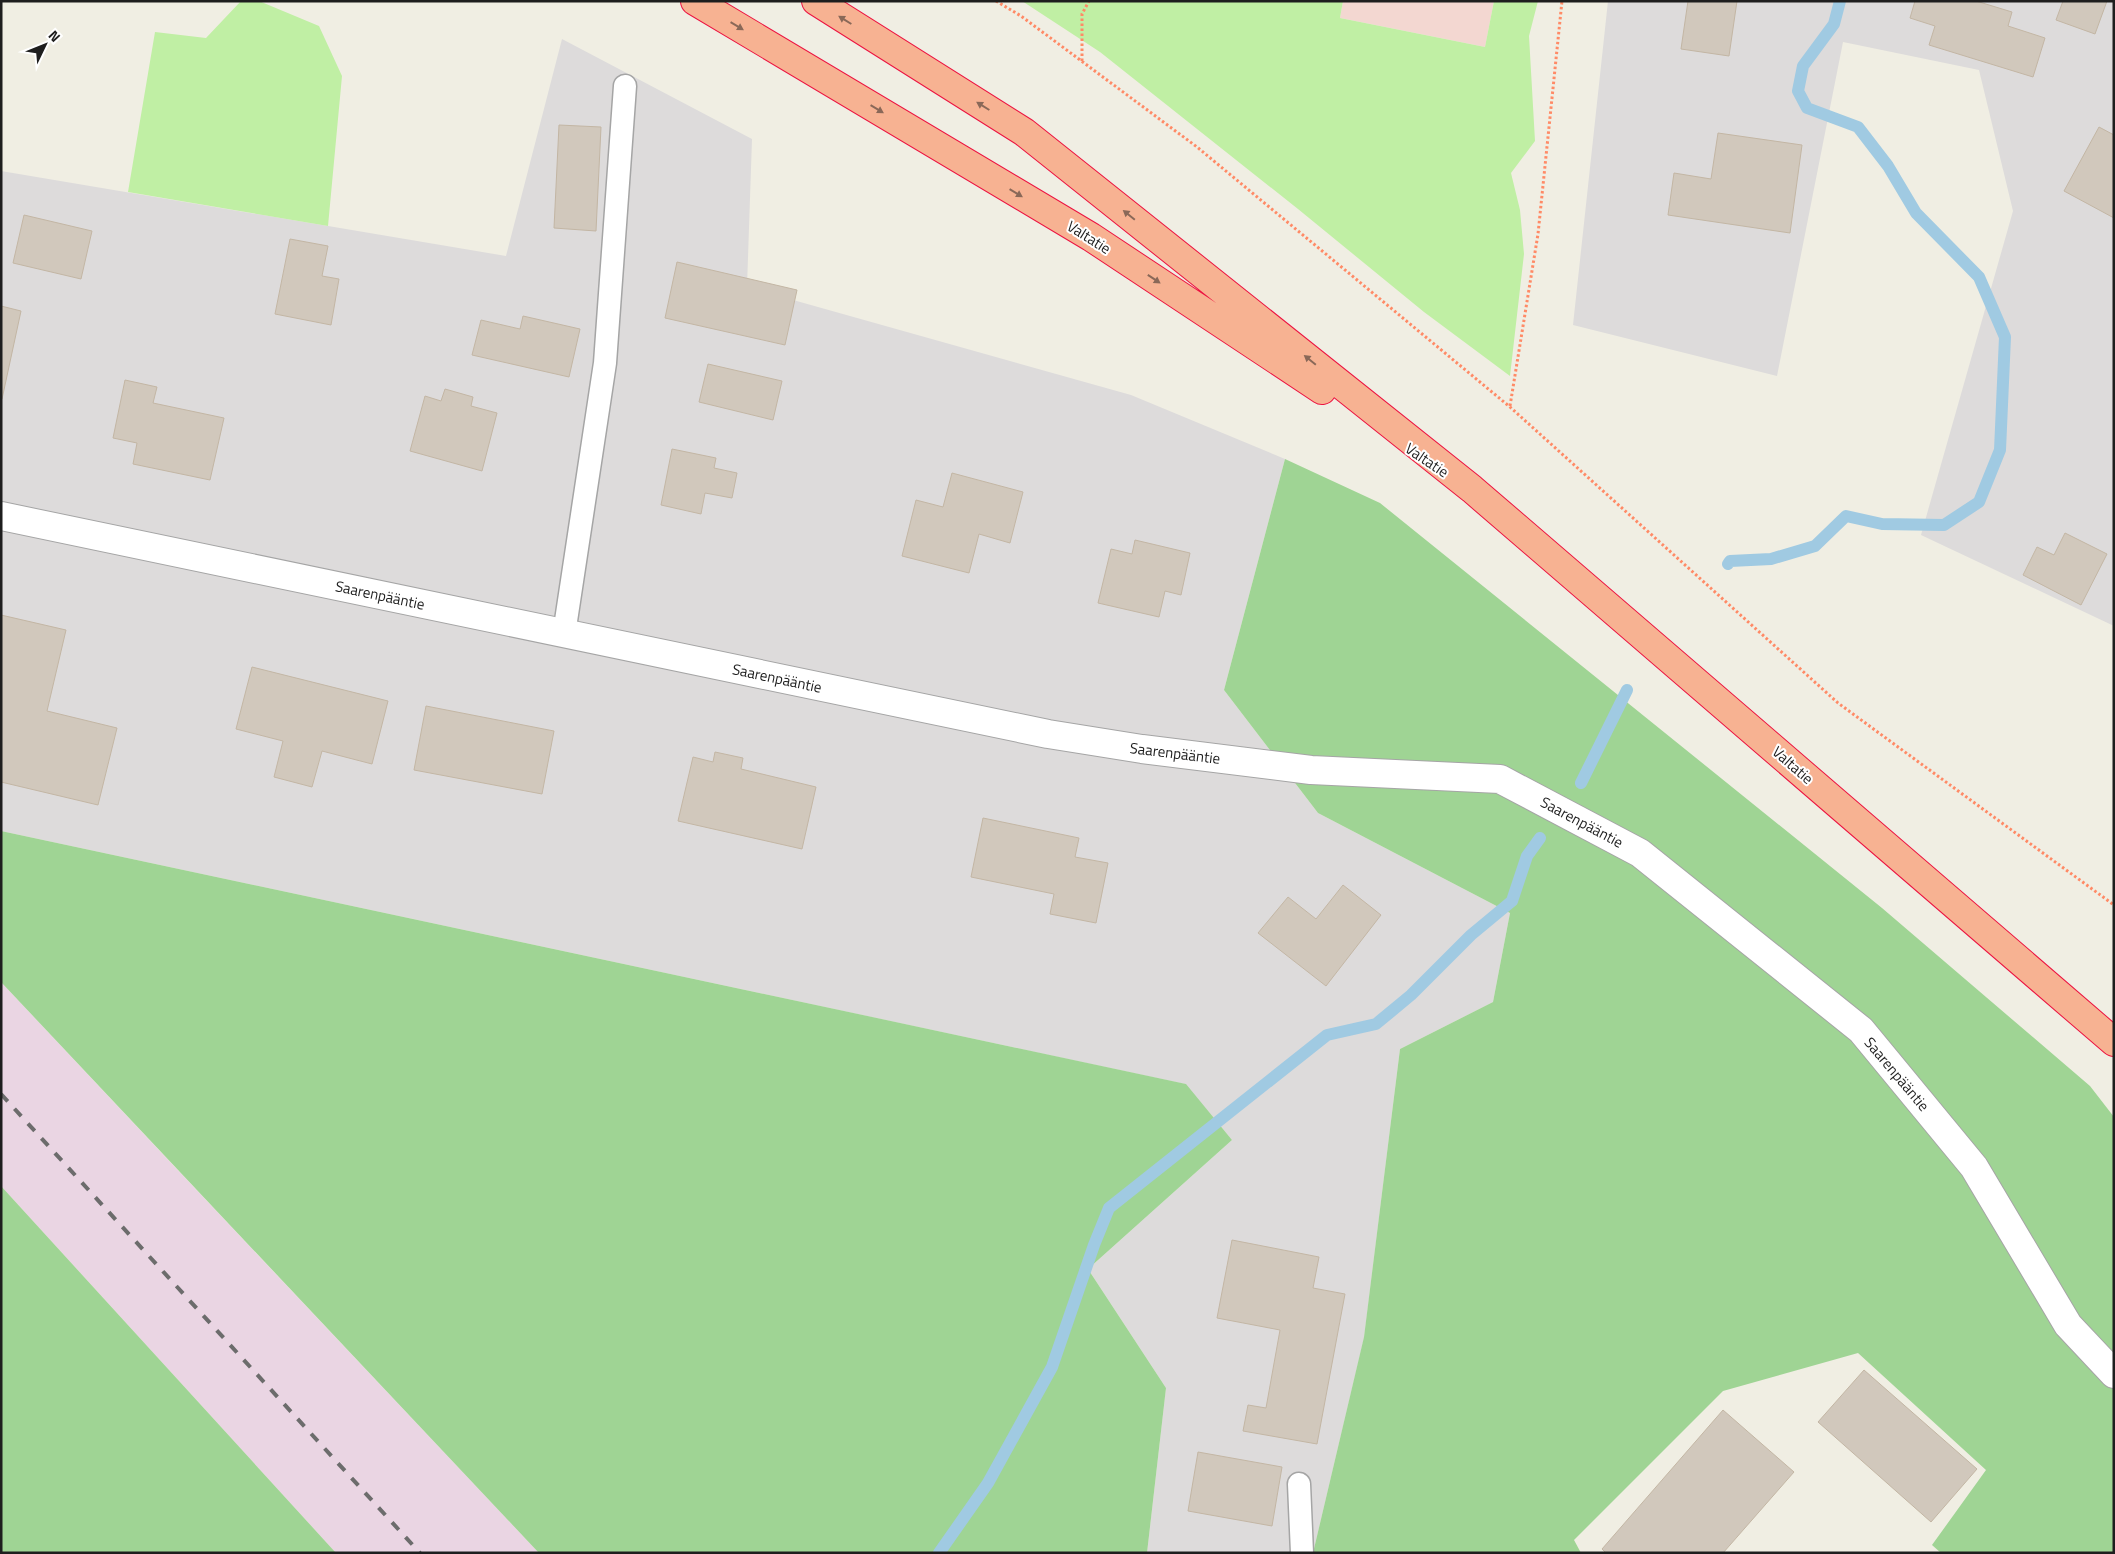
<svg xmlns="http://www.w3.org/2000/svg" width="2115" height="1554" font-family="'Titillium Web',sans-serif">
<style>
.residential{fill:#dddbdb}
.commercial{fill:#f3d7d1}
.industrial{fill:#ead5e3}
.grass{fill:#c0efa4}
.forest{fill:#9fd494}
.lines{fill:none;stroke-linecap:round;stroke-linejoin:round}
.stream{stroke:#a0cae2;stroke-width:12}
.building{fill:#d1c8bc;stroke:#c3b6a4}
.service-casing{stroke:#a5a5a5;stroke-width:25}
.minor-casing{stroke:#a5a5a5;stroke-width:30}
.trunk-casing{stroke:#ec1341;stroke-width:30}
.path{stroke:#ff8a66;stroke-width:3;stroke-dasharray:2.5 2.5;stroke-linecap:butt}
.service{stroke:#fff;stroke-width:22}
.minor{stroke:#fff;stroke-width:28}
.trunk{stroke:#f7b292;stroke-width:28}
.rail{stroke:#6c6c6c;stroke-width:4;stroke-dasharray:10 10;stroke-linecap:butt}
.oneway{fill:#8a6858}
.labels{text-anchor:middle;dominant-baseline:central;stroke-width:4;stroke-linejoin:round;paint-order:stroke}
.street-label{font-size:15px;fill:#1e1e1e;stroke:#fff}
</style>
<rect width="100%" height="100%" fill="#f0eee3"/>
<path class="residential" d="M1608 1H2114V626L1921 535 2013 211 1979 70 1843 42 1777 376 1573 325Z
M562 39 752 139 747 287 1131 395 1285 459 1224 690 1318 813 1510 913 1493 1002 1400 1049 1364 1338 1313 1553H1147L1166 1388 1088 1269 1232 1140 1185 1084 1 831V171L506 256Z"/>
<path class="commercial" d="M1343 1H1494L1485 47 1340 18Z"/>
<path class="industrial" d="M1 982 172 1164 539 1553H336L1 1186Z"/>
<path class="grass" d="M241 1H259L319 26 342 76 328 226 128 192 155 32 206 38Z
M1022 1H1343L1340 18 1485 47 1494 1H1538L1529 36 1535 141 1511 173 1520 210 1524 254 1510 376 1424 312 1298 209 1100 52Z"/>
<path class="forest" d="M1285 459 1380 503 1882 908 2090 1086 2114 1117V1553H1941L1932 1545 1986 1470 1858 1353 1723 1391 1574 1540 1581 1553H1313L1364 1337 1400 1049 1493 1002 1510 913 1318 813 1224 690Z
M1 831 1186 1084 1232 1140 1088 1269 1166 1388 1147 1553H539L1 982Z
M1 1186 336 1553H1Z"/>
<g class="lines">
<path class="stream" d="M1728 564 1730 561 1771 559 1815 546 1846 516 1882 524 1944 525 1979 502 2000 450 2005 337 1979 277 1916 213 1888 166 1858 127 1807 108 1798 91 1803 66 1834 24 1840 1
M1581 783 1627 690
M939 1553 988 1483 1052 1367 1094 1245 1109 1208 1327 1035 1376 1024 1411 995 1471 935 1512 901 1527 856 1540 838"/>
</g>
<path class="building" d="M1688 1H1737L1729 56 1681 49Z
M1915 1H1976L2012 12 2008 26 2045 38 2033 77 1929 45 1935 26 1910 18Z
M2063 1H2107L2095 34 2056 20Z
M559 125 601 127 596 231 554 228Z
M2099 127 2114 135V218L2064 191Z
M1718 133 1802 145 1790 233 1668 215 1674 173 1711 179Z
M24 215 92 231 81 279 13 263Z
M290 239 328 246 322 276 339 279 331 325 275 314Z
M677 262 797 290 785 345 665 318Z
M1 306 21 311 2 399H1Z
M523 316 580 329 569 377 472 355 481 320 520 329Z
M708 364 782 381 773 420 699 402Z
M125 380 157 387 153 403 224 418 210 480 133 464 137 443 113 438Z
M445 389 473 397 471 406 497 413 482 471 410 451 425 396 441 401Z
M672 449 716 458 714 468 737 473 732 498 705 493 701 514 661 505Z
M952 473 1023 492 1010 543 979 534 969 573 902 556 916 500 943 507Z
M2065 533 2107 554 2081 605 2023 575 2037 547 2054 555Z
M1135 540 1190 553 1181 595 1165 591 1159 617 1098 603 1111 549 1132 554Z
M1 615 66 630 47 711 117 728 98 805 1 782Z
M252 667 388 701 372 764 322 751 312 787 274 777 283 741 236 729Z
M426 706 554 731 542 794 414 770Z
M715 752 743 758 741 769 816 787 802 849 678 821 693 757 713 762Z
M983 818 1079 838 1075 857 1108 863 1096 923 1050 914 1054 894 971 877Z
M1343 885 1381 915 1326 986 1258 933 1288 897 1316 919Z
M1232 1240 1319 1257 1313 1288 1345 1294 1317 1444 1243 1431 1248 1405 1266 1408 1280 1330 1217 1318Z
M1864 1370 1977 1469 1931 1522 1818 1422Z
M1723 1410 1794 1472 1723 1553H1606L1602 1549Z
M1198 1452 1282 1467 1272 1526 1188 1511Z"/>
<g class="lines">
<defs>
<path id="service" d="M564 634 605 363 625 86
M1299 1484 1302 1553"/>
<path id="minor" d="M1 516 1048 734 1142 749 1311 770 1500 779 1640 853 1861 1030 1974 1167 2068 1325 2114 1374"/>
<path id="trunk" d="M695 1 1091 237 1322 390
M816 1 1024 132 1472 489 2114 1042"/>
</defs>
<use href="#service" class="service-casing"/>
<use href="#minor" class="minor-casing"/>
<use href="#trunk" class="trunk-casing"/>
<path class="path" d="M996 1 1021 16 1197 147 1510 407 1838 703 2114 905
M1082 61V14L1089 1
M1510 406 1538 234 1562 1"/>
<use href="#service" class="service"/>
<use href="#minor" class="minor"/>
<use href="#trunk" class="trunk"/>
<path class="rail" d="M1 1094 420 1553"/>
</g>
<defs><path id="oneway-solid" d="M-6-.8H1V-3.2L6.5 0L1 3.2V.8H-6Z" transform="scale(1.25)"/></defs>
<g class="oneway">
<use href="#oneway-solid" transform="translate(845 20) rotate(-148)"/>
<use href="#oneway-solid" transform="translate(737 26) rotate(31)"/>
<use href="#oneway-solid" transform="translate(983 106) rotate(-148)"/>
<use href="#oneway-solid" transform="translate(877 109) rotate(31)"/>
<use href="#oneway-solid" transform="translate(1016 193) rotate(31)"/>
<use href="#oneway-solid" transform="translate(1129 215) rotate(-141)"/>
<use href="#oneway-solid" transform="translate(1154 279) rotate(34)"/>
<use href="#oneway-solid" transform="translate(1310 360) rotate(-141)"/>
</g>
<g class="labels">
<g class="street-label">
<text transform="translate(1089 237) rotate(32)">Valtatie</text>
<text transform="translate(1427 460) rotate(34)">Valtatie</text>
<text transform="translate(380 595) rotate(12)">Saarenpääntie</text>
<text transform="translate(777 678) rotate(12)">Saarenpääntie</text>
<text transform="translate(1175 753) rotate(7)">Saarenpääntie</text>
<text transform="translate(1793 765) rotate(41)">Valtatie</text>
<text transform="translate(1582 822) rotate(28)">Saarenpääntie</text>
<text transform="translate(1897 1074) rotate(50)">Saarenpääntie</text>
</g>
</g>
<rect width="2115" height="1554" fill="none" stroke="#1e1e1e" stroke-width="5"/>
<g transform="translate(45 45) rotate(47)" stroke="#ffffff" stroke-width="4" paint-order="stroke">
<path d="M0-4L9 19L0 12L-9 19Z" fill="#1e1e1e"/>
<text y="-8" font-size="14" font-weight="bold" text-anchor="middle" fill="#1e1e1e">N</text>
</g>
</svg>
